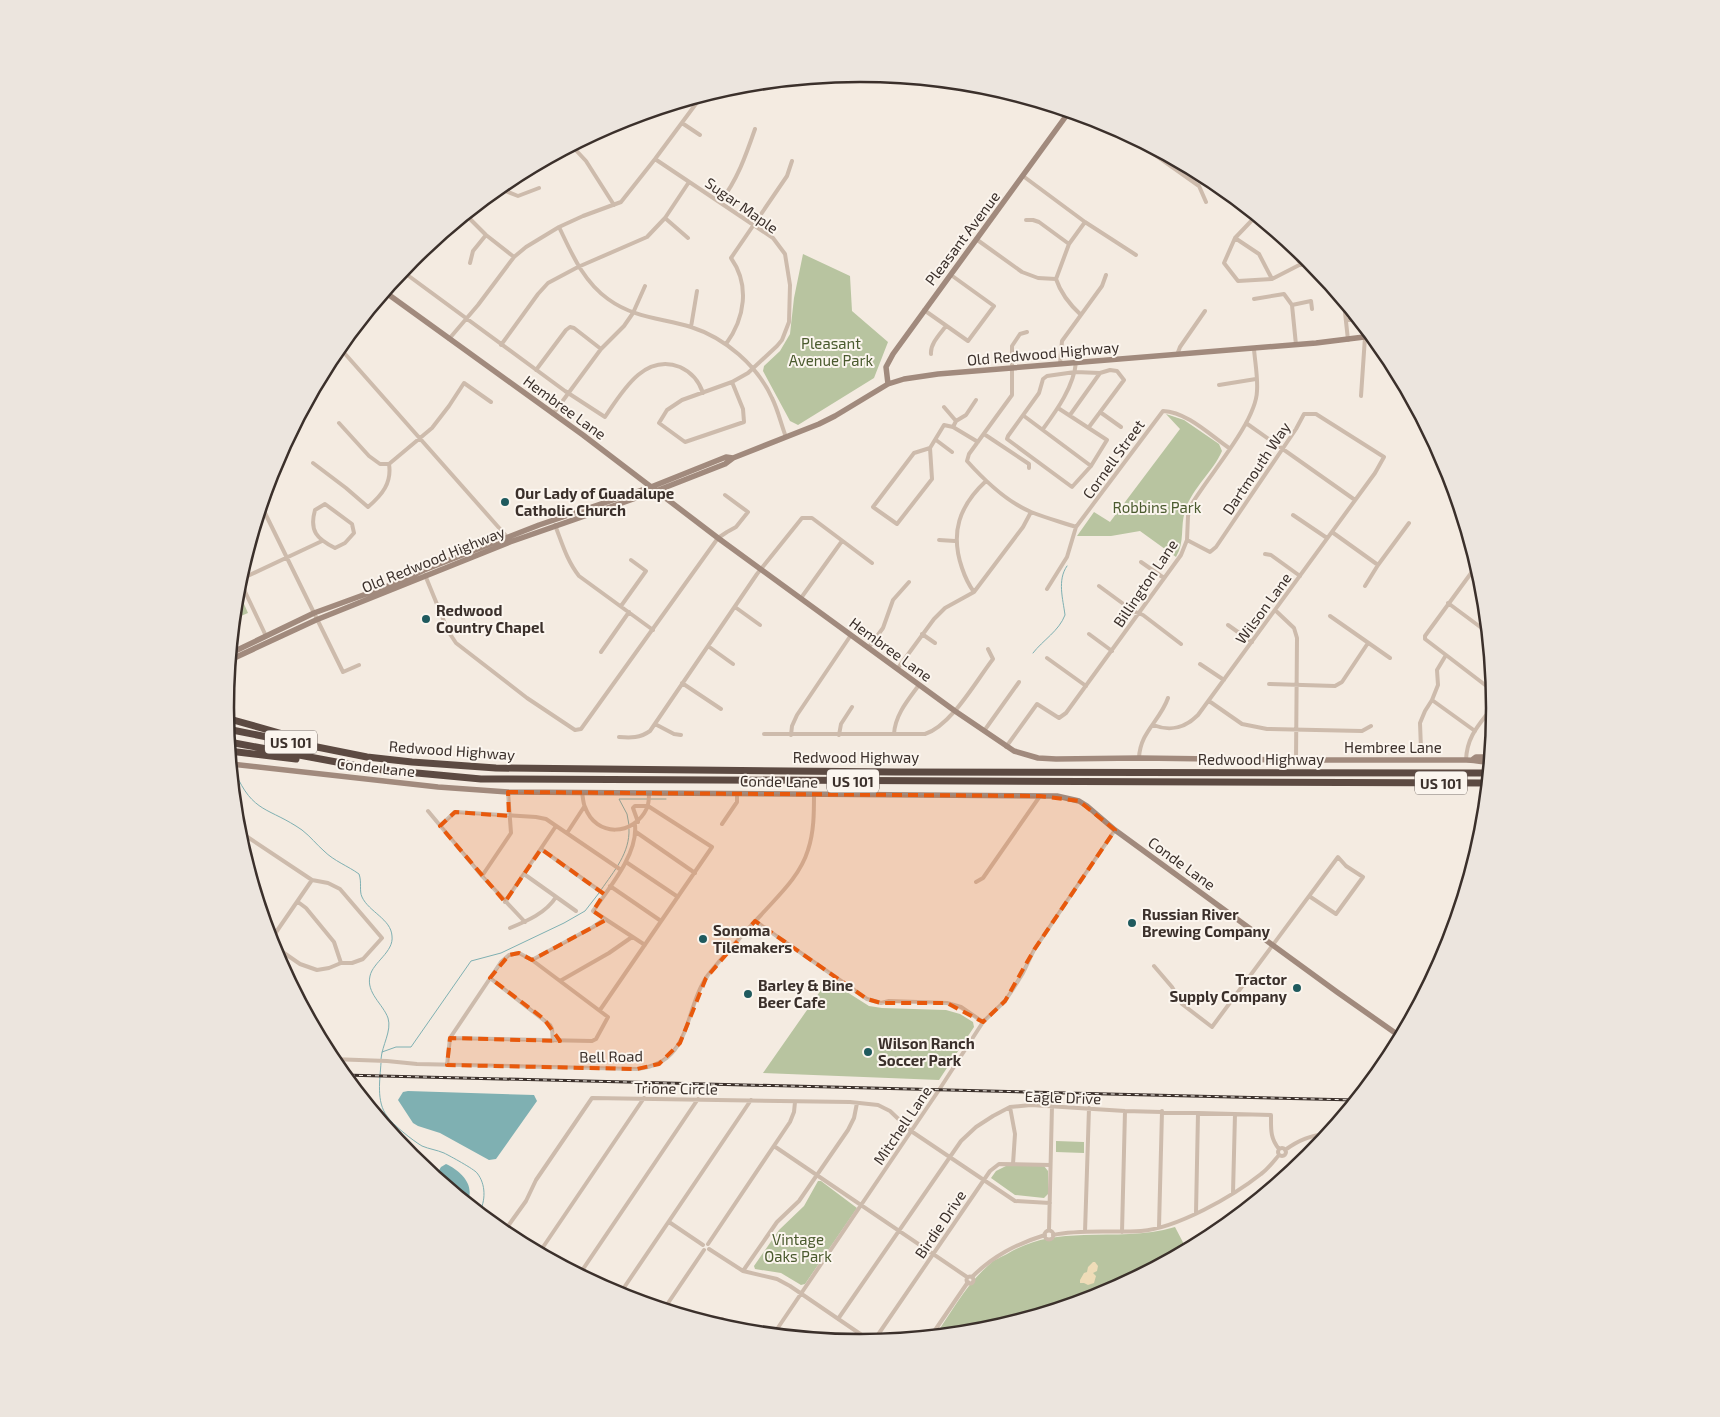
<svg xmlns="http://www.w3.org/2000/svg" width="1720" height="1417" font-family="'Exo 2',sans-serif">
<style>
.green{fill:#b8c4a0}
.sand{fill:#efdcb8}
.water{fill:#7fb0b2}
.lines{fill:none;stroke-linecap:round;stroke-linejoin:round}
.stream{stroke:#7fb0b2;stroke-width:1}
.street{stroke:#cdbbac;stroke-width:4}
.secondary{stroke:#a18a7d;stroke-width:5.5}
.highway{stroke:#5c4a42;stroke-width:7}
.rail-casing{stroke:#3b302b;stroke-width:3}
.rail{stroke:#fbf5ee;stroke-width:1;stroke-dasharray:4;stroke-linecap:butt}
.marked{fill:#e8590c;fill-opacity:0.2;stroke:#e8590c;stroke-width:4;stroke-dasharray:10 6;stroke-linejoin:round}
.poi-dot{fill:#1f5a5e;stroke:#fbf5ee;stroke-width:2}
.labels{text-anchor:middle;dominant-baseline:central;stroke-width:4;stroke-linejoin:round;paint-order:stroke}
.shield{fill:#fbf5ee;stroke:#756b66;stroke-width:1}
.shield-label{font-size:14px;font-weight:bold;fill:#3b302b}
.street-label{font-size:15px;fill:#3b302b;stroke:#fbf5ee}
.park-label{font-size:15px;fill:#4a5a2e;stroke:#fbf5ee}
.poi-label{font-size:15px;font-weight:bold;fill:#3b302b;stroke:#fbf5ee;text-anchor:start}
.rim{fill:none;stroke:#3b302b;stroke-width:2.5}
</style>
<rect width="100%" height="100%" fill="#f4ebe1"/>
<path class="green" d="M803 254 850 276 852 311 888 342 874 378 798 425 790 421 763 371 764 366 780 351 790 334 794 298Z
M1166 414 1184 420 1219 444 1222 451C1213 472 1192 488 1185 511 1180 527 1185 542 1176 557L1140 531 1111 536H1077L1094 512 1110 522 1180 429Z
M237 588 248 613 236 618 234 615Z
M828 980 869 1006 882 1008 946 1010 960 1014 973 1022 974 1027 939 1080 763 1073Z
M1056 1141 1084 1142V1153L1056 1152Z
M1006 1166H1044L1048 1171V1194L1044 1198 1015 1195 991 1178 996 1171Z
M818 1181H821L857 1208 805 1284 801 1285 781 1273 755 1269 754 1266 779 1230 804 1206Z
M1175 1227 1187 1250 1103 1295 984 1331 935 1336C952 1311 967 1283 991 1263 995 1259 1002 1257 1007 1254 1032 1239 1055 1236 1084 1235 1115 1234 1144 1236 1175 1227Z"/>
<path class="sand" d="M1093 1262H1095L1098 1266 1097 1271 1093 1273 1096 1276 1094 1283 1088 1285 1084 1283H1080V1280L1084 1273 1087 1272 1088 1267Z"/>
<path class="water" d="M408 1091 534 1095 537 1101 496 1159 489 1160 440 1133 418 1126 413 1123 398 1100 403 1092Z
M446 1164C461 1171 476 1185 467 1203L435 1177 441 1167Z"/>
<g class="lines">
<path class="stream" d="M1033 653C1043 640 1059 631 1065 615 1063 599 1057 580 1067 566
M235 772C253 814 269 807 302 830 311 837 316 844 324 851 334 861 348 866 359 874 362 882 359 891 362 897 369 912 391 919 392 936 394 952 373 962 370 976 366 993 383 1004 388 1018 392 1031 382 1045 381 1059
M629 825 627 814 619 799H666
M601 890C614 871 630 853 629 829
M382 1052 396 1047H411L471 961 501 953 564 923 585 911 599 893
M381 1063C380 1079 376 1102 387 1116 393 1125 412 1140 422 1146 429 1149 437 1150 444 1153 450 1156 474 1169 477 1173 486 1184 486 1201 479 1213"/>
<path class="street" d="M682 123 700 135
M1127 135 1199 186 1206 202
M572 146 586 161 614 205
M655 159 773 238 785 254 790 285 789 322 782 340 777 346 748 373 732 382 682 400 667 410 659 423 685 442 744 422 743 409 732 382
M1023 176 1085 222 1136 255
M498 188 518 196 539 188
M720 202C737 181 746 155 755 129
M466 215 486 235 514 257
M1256 216 1235 238 1224 263 1238 281 1272 279 1309 260
M665 218 688 238
M1026 220H1033L1039 222 1069 244
M559 227C572 254 583 281 608 299 634 318 661 318 691 327 725 338 757 365 772 398 778 410 781 424 786 437
M1235 238 1259 254 1272 279
M976 239 1022 272 1038 278 1056 279
M1288 243 1301 265
M470 263 473 251 486 235
M402 271 565 391 605 417C622 392 644 353 680 367 691 372 699 381 703 393
M1254 299 1284 294 1292 305 1296 345
M1344 303 1348 340
M1292 305 1311 301 1312 309
M924 310 968 341 994 306 951 275
M1081 315C1069 304 1061 294 1056 279L1069 244 1085 222
M1347 320H1359
M691 327 697 291
M1027 332 1020 334 1012 346V395L969 454 967 461C985 481 1007 502 1031 512 1046 518 1061 522 1076 527
M449 339 478 305 514 257 526 247 559 227 583 216 621 202 655 159 701 97
M726 344C745 318 750 285 731 258L787 176 792 161
M501 345 538 294 548 283 578 267 647 237 665 218 689 182
M339 347 508 538
M931 354C930 344 940 334 946 326
M1177 355 1180 347 1205 311
M1060 364 1062 341 1102 286 1106 275
M536 370 566 330 570 327 574 328 601 349
M1219 385 1256 379
M1361 396 1365 337
M944 407 956 421
M1058 408 1107 440 1091 466 1072 487 1007 439 1008 436 1039 393 1043 379 1047 376 1075 372 1100 373 1110 370 1117 371 1124 380 1089 427
M1100 412 1121 427
M553 414 601 349 624 326 633 313 645 286
M1070 415 1100 373
M1024 416 1091 466
M339 423 369 456 380 464H389
M1246 423 1355 500
M953 427 978 442
M1043 429C1057 410 1074 386 1076 362
M984 434 1029 464V468
M936 440 952 452
M930 448 932 479 897 524 873 507 914 453Z
M930 448 944 425 953 427 956 421 966 415 976 400
M313 463 346 488 368 507C382 495 392 483 389 464L432 428 449 406 464 383 491 402
M325 504 352 524 354 533 345 543 335 548C317 539 309 531 315 510Z
M263 509 343 672 359 665
M1293 515 1327 538
M555 525C562 543 567 561 579 576L653 630
M1332 532 1378 565
M939 540 955 541
M1265 554 1271 555 1300 576
M1141 562 1164 578
M425 575 448 631 456 643 527 698 575 730 581 729 718 538 727 532 736 527 748 512 725 495
M239 579 266 636
M239 580 322 541
M1099 586 1133 611 1143 615 1181 644
M1365 586 1378 565 1409 523
M1047 589 1067 557 1076 527 1163 411C1187 412 1210 435 1229 448
M974 592C968 584 965 577 962 568 950 533 959 506 986 481
M801 598 842 541
M1448 603 1487 632
M621 606 646 571 631 560
M735 607 760 625
M1275 610 1294 628 1297 638 1296 760
M1330 616 1390 658
M1228 625 1252 642
M922 634 935 643
M1089 634 1112 651
M708 646 733 664
M869 647 883 628 893 600 909 582
M601 652 629 612
M1446 655 1493 691
M1047 658 1086 686
M1200 664 1224 680
M898 668 934 619 945 608 974 592 1023 527 1031 512
M682 683 721 709
M1269 684 1335 686 1342 682 1368 643
M1432 700 1475 731
M1209 701 1242 724 1267 729 1362 731 1371 726
M655 724 674 734 681 735
M1153 725C1171 732 1185 728 1198 715L1375 473 1384 457 1316 414H1304L1296 429 1216 547 1210 552 1187 540
M984 731 1019 682
M764 734H925C951 726 976 681 993 659L988 649
M894 734C895 715 908 700 919 685
M791 735 792 726 797 715 851 635
M839 735 841 724 852 707
M619 737C631 738 640 738 650 731L757 574 802 518H812L872 563
M1006 747 1037 704 1059 718 1066 713 1181 555 1187 540 1188 516 1190 507C1207 477 1256 423 1257 391 1258 377 1255 362 1254 349
M1421 749 1420 723 1425 711 1432 700 1438 685 1437 670 1446 655 1425 639V636L1477 565
M1139 758C1140 732 1160 721 1168 698
M1466 760C1467 735 1480 724 1494 705
M582 792C583 797 583 803 585 807 596 838 634 836 647 808 649 803 649 798 649 793
M428 811 482 876 525 922
M722 824 737 802V793
M635 825C638 854 609 888 593 911L645 945
M440 826 455 812 536 817 546 819 621 870
M237 830 312 880 328 883 340 889 382 938 363 959 352 963H341L329 968 317 970 300 964 271 944
M636 832 695 873
M567 833 584 807
M541 849 604 894
M626 862 678 897
M524 874 576 911
M482 876 511 833 508 792
M976 882 983 878 1040 796
M610 886 661 921
M298 902 306 908 334 942 341 963
M505 902 556 826
M755 921 867 999 881 1003 889 1001 947 1003 961 1007 983 1022
M510 928C527 921 546 913 556 897
M270 941 312 880
M532 960 593 927 605 919
M1154 966 1172 987 1182 1004 1212 1027 1338 857 1346 866 1363 877 1336 914 1309 896
M490 978 550 1025 552 1029 553 1041
M560 981 609 953 632 937
M600 1010 712 847 648 806H635L633 808 638 822
M331 1059 387 1061 417 1064 637 1069C693 1063 683 1010 708 975 725 954 743 934 761 915 779 895 800 876 808 850 814 832 814 813 814 794
M447 1065 450 1038 501 962 509 955 519 953 532 960 608 1017 596 1039 592 1041 450 1038
M1010 1107 1015 1134 1013 1164
M774 1146 967 1277
M1278 1152a4 4 0 1 1 8 0a4 4 0 1 1-8 0Z
M1285 1150C1299 1140 1311 1135 1328 1134
M1233 1193 1235 1114
M1196 1213 1198 1113
M669 1222 703 1245
M1159 1227 1162 1111
M1049 1230 1052 1106
M1044.5 1235a4.5 4.5 0 1 1 9 0a4.5 4.5 0 1 1-9 0Z
M505 1231 529 1248
M1085 1232 1089 1108
M1122 1232 1125 1111
M503 1233 526 1201 536 1180 592 1098 850 1102 878 1105 890 1111 911 1131 1015 1201 1050 1203
M1053 1235C1082 1229 1112 1233 1141 1231 1177 1228 1232 1197 1261 1174 1268 1169 1273 1162 1279 1155
M708 1244 790 1122 794 1112 795 1102
M709 1249 743 1271 777 1279 790 1286 872 1342
M539 1253 644 1098
M743 1271 777 1222 799 1201 848 1130 854 1118 857 1103
M579 1275 698 1099
M966.5 1280a3.5 3.5 0 1 1 7 0a3.5 3.5 0 1 1-7 0Z
M972 1277C993 1256 1016 1244 1045 1235
M619 1295 751 1100
M664 1309 704 1250
M722 1319 740 1331
M838 1319 961 1141 976 1127 993 1116 1010 1107 1031 1105 1125 1111 1271 1115C1271 1129 1270 1138 1279 1149
M773 1335 939 1090 983 1022 1005 1001 1013 989 1023 973 1034 950 1115 830
M931 1336 968 1282
M873 1342 990 1171 999 1164 1050 1165"/>
<path class="secondary" d="M385 292 583 435 718 538 955 711 1014 751 1038 758 1056 759 1139 758 1296 760H1466C1474 760 1481 762 1489 762
M888 384 886 367 893 354 1069 112
M231 653 314 613 399 582 424 570 539 525 651 487 726 457 733 458
M230 660 316 620 510 542 656 491 725 464 733 458 819 424 835 416 888 384 904 379 938 374 1316 343 1372 336
M1472 760 1476 757H1490
M231 764 438 787 508 792 1057 796 1079 801 1087 806 1115 830 1337 992 1401 1037"/>
<path class="highway" d="M226 718 304 740
M227 729 367 757 412 762 496 768 895 772 1488 773
M229 742 374 769 481 779 1487 783
M229 751 296 759"/>
<defs>
<path id="rail" d="M343 1075 1355 1100"/>
</defs>
<use href="#rail" class="rail-casing"/>
<use href="#rail" class="rail"/>
</g>
<path class="marked" d="M508 792 1040 796 1079 801 1115 830 1034 950 1005 1001 983 1022 947 1003H881L867 999 755 921 706 978 680 1043 659 1064 637 1069 447 1065 450 1038 560 1041 544 1019 490 978 509 955 519 953 532 960 606 920 593 911 604 894 541 849 505 902 440 826 455 812 509 816Z"/>
<g class="poi-dot">
<circle cx="505" cy="502" r="5"/>
<circle cx="426" cy="619" r="5"/>
<circle cx="1132" cy="923" r="5"/>
<circle cx="703" cy="939" r="5"/>
<circle cx="1297" cy="988" r="5"/>
<circle cx="748" cy="994" r="5"/>
<circle cx="868" cy="1052" r="5"/>
</g>
<g class="labels">
<g class="shield">
<rect x="265" y="730.5" width="52" height="23" rx="4"/>
<rect x="827" y="769.5" width="52" height="23" rx="4"/>
<rect x="1415" y="771.5" width="52" height="23" rx="4"/>
</g>
<g class="shield-label">
<text x="291" y="742">US 101</text>
<text x="853" y="781">US 101</text>
<text x="1441" y="783">US 101</text>
</g>
<g class="street-label">
<text transform="translate(742 205) rotate(35)">Sugar Maple</text>
<text transform="translate(962 238) rotate(-53)">Pleasant Avenue</text>
<text transform="translate(1043 353) rotate(-5)">Old Redwood Highway</text>
<text transform="translate(565 407) rotate(36)">Hembree Lane</text>
<text transform="translate(1113 459) rotate(-54)">Cornell Street</text>
<text transform="translate(1256 468) rotate(-56)">Dartmouth Way</text>
<text transform="translate(433 559) rotate(-22)">Old Redwood Highway</text>
<text transform="translate(1145 583) rotate(-56)">Billington Lane</text>
<text transform="translate(1263 608) rotate(-54)">Wilson Lane</text>
<text transform="translate(891 649) rotate(36)">Hembree Lane</text>
<text x="1393" y="747">Hembree Lane</text>
<text transform="translate(452 750) rotate(4)">Redwood Highway</text>
<text x="856" y="757">Redwood Highway</text>
<text x="1261" y="759">Redwood Highway</text>
<text transform="translate(376 767) rotate(6)">Conde Lane</text>
<text transform="translate(779 781) rotate(1)">Conde Lane</text>
<text transform="translate(1182 863) rotate(36)">Conde Lane</text>
<text transform="translate(611 1056) rotate(-1)">Bell Road</text>
<text transform="translate(676 1088) rotate(1)">Trione Circle</text>
<text transform="translate(1063 1097) rotate(2)">Eagle Drive</text>
<text transform="translate(902 1125) rotate(-56)">Mitchell Lane</text>
<text transform="translate(940 1224) rotate(-56)">Birdie Drive</text>
</g>
<g class="park-label">
<text x="831" y="343">Pleasant<tspan x="831" dy="17">Avenue Park</tspan></text>
<text x="1157" y="507">Robbins Park</text>
<text x="798" y="1239">Vintage<tspan x="798" dy="17">Oaks Park</tspan></text>
</g>
<g class="poi-label">
<text x="515" y="493">Our Lady of Guadalupe<tspan x="515" dy="17">Catholic Church</tspan></text>
<text x="436" y="610">Redwood<tspan x="436" dy="17">Country Chapel</tspan></text>
<text x="1142" y="914">Russian River<tspan x="1142" dy="17">Brewing Company</tspan></text>
<text x="713" y="930">Sonoma<tspan x="713" dy="17">Tilemakers</tspan></text>
<text x="1287" y="979" text-anchor="end">Tractor<tspan x="1287" dy="17">Supply Company</tspan></text>
<text x="758" y="985">Barley &amp; Bine<tspan x="758" dy="17">Beer Cafe</tspan></text>
<text x="878" y="1043">Wilson Ranch<tspan x="878" dy="17">Soccer Park</tspan></text>
</g>
</g>
<path d="M0 0H1720V1417H0ZM234 708a626 626 0 1 1 1252 0a626 626 0 1 1-1252 0Z" fill="#ece5de" fill-rule="evenodd"/>
<path class="rim" d="M234 708a626 626 0 1 1 1252 0a626 626 0 1 1-1252 0Z"/>
</svg>
